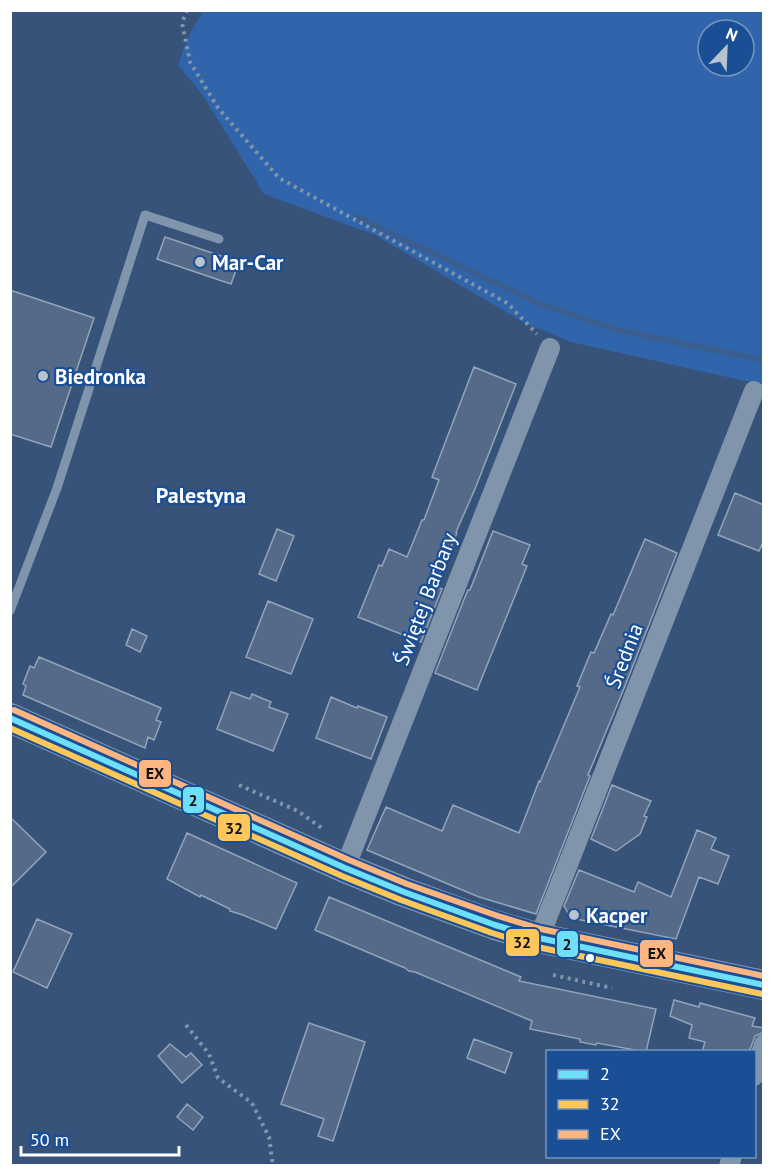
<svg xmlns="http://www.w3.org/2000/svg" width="774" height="1176" font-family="'PT Sans',sans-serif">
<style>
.green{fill:#3065ab;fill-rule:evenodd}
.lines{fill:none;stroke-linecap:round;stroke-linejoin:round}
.stream{stroke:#3a5e90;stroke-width:6}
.building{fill:#546a88;stroke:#94a4b9;stroke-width:1.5}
.path{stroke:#8094ac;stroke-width:4;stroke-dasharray:3 4.5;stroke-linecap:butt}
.service{stroke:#8094ac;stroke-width:9}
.minor{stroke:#8094ac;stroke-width:20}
.primary{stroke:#7e92aa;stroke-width:30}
.bus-1-casing{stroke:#1b4f95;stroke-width:10}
.bus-2-casing{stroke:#1b4f95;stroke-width:10}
.bus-3-casing{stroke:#1b4f95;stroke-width:10}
.bus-1{stroke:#6ddff8;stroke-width:6}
.bus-2{stroke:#fdc75a;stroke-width:6}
.bus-3{stroke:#ffb580;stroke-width:6}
.poi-dot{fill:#b9c3d0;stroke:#1b4f95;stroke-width:2}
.bus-dot{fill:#fff;stroke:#1b4f95;stroke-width:2}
.labels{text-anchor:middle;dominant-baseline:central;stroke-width:4.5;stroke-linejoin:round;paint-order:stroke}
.poi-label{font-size:21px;font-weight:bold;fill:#fff;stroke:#1b4f95;text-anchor:start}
.street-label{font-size:21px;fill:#fff;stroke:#1b4f95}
.neighbourhood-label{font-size:22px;font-weight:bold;fill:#fff;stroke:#1b4f95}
.line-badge{stroke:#1b4f95;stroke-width:2}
.pale-badge-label{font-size:16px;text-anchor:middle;font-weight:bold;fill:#111}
</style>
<rect width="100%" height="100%" fill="#375379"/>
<path class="green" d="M203 11H763V385L571 342 525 323 375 235 264 194 202 94 178 65 188 37ZM708 30H744V66H708Z"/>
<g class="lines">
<path class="stream" d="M357 217 540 304 617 330 764 360"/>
</g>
<path class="building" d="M165 237 239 262 231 284 157 259Z
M10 290 94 318 51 447 10 434Z
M474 367 516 384 475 489 456 532 457 533 435 586 442 589 421 642 358 617 379 565 382 566 389 549 407 557 422 520H424L439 480 432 477Z
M735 493 764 505V540L759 551 718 535Z
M277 529 294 536 276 581 259 574Z
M493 531 530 545 522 564 527 566 477 690 435 673 465 597 468 590H470Z
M645 539 677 553 625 686 588 775 590 776 536 914 479 897 367 850 386 807 442 831 453 805 519 833 539 781 540 782 580 687 577 686 591 652 594 653 611 614 613 615Z
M268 601 313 619 291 674 246 657Z
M132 629 147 636 140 652 126 645Z
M39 657 161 708 156 720 161 722 154 740 148 737 145 748 23 695 26 686 23 684 30 666 34 668Z
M231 692 250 699 252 694 271 702 269 707 288 714 273 751 217 729Z
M331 697 357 708 358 706 387 717 371 759 316 738Z
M612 785 651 801 644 816 647 817 640 834 616 851 591 839Z
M10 817 46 852 10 888Z
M697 830 716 838 711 849 729 856 718 884 699 877 676 939 571 918 564 906 579 870 634 892 638 882 671 897Z
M187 833 297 883 276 929 243 915 230 911V909L201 895 200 897 167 879Z
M329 897 521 977 519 981 656 1009 646 1052 597 1043 596 1045 580 1042V1039L530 1029 532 1021 415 972 409 971 405 968 315 930Z
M37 919 72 934 47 988 13 972Z
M674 1000 699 1007 700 1003 755 1018 752 1026 764 1028V1032L755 1036 749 1052H702L705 1042 689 1038 692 1025 670 1016Z
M309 1023 365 1042 333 1141 318 1136 324 1119 281 1104Z
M474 1039 512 1053 505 1073 467 1058Z
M170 1044 186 1057 191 1053 202 1065 182 1083 158 1056Z
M187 1104 203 1117 193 1130 177 1117Z"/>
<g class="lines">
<path class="path" d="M187 10 182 23 190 62 218 108 279 178 507 303 537 334
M239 785 298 811 323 829
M553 975 612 988
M186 1025 209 1054 218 1078 252 1103 269 1137 273 1166"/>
<path class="service" d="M10 611 57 488 145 215 219 239"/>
<path class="minor" d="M345 868 550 348
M539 938 754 391
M754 1076 764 1044
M729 1166 732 1156"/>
<path class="primary" d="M10 718 345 868 404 892 495 925 539 938 764 985"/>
<defs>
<path id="bus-1" d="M10 718 345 868 404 892 495 925 539 938 764 985"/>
<path id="bus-2" d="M10 728 342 876 401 900 492 933 537 947 762 994"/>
<path id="bus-3" d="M14 710 349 860 407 884 498 916 541 929 764 976"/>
</defs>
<use href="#bus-1" class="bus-1-casing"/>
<use href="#bus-2" class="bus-2-casing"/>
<use href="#bus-3" class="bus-3-casing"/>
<use href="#bus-1" class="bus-1"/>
<use href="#bus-2" class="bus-2"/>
<use href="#bus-3" class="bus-3"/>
</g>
<g class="poi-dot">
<circle cx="200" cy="262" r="6"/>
<circle cx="43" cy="376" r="6"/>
<circle cx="574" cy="915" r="6"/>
</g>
<circle class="bus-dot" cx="590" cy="958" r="5"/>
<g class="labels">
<g class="poi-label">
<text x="212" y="262">Mar-Car</text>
<text x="55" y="376">Biedronka</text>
<text x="586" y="915">Kacper</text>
</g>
<g class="street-label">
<text transform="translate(425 599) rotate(-69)">Świętej Barbary</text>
<text transform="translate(624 656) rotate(-69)">Średnia</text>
</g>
<g class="neighbourhood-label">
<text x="201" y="495">Palestyna</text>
</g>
</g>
<g class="line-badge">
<rect x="138" y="759" width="34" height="29" rx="6" fill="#ffb580"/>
<rect x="182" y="786" width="23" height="28" rx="6" fill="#6ddff8"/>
<rect x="217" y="813" width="34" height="29" rx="6" fill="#fdc75a"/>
<rect x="505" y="928" width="35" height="29" rx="6" fill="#fdc75a"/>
<rect x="556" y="930" width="23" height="28" rx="6" fill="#6ddff8"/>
<rect x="639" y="939" width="35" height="29" rx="6" fill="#ffb580"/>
</g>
<g class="pale-badge-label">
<text x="155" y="779">EX</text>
<text x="193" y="806">2</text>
<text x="234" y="834">32</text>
<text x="522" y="948">32</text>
<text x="567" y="950">2</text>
<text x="657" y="959">EX</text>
</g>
<rect width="774" height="1176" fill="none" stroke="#ffffff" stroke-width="24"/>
<rect x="546" y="1050" width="210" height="108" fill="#1b4f95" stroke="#7695bf" stroke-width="1.5"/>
<rect x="558" y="1070" width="30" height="9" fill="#6ddff8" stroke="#7695bf" stroke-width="1.5"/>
<text x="600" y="1080" font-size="18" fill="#ffffff">2</text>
<rect x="558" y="1100" width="30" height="9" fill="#fdc75a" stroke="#7695bf" stroke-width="1.5"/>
<text x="600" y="1110" font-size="18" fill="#ffffff">32</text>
<rect x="558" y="1130" width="30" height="9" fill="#ffb580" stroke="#7695bf" stroke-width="1.5"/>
<text x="600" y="1140" font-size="18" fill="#ffffff">EX</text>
<g transform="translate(726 48) rotate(23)"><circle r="28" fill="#1b4f95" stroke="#7695bf" stroke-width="1.5"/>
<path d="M0-4.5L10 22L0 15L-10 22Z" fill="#b9c3d0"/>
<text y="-9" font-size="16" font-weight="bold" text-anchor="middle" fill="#ffffff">N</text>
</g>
<path d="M21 1146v9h158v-9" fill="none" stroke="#ffffff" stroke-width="3"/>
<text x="30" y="1146" font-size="18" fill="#ffffff" stroke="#1b4f95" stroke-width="4.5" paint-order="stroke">50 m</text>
</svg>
